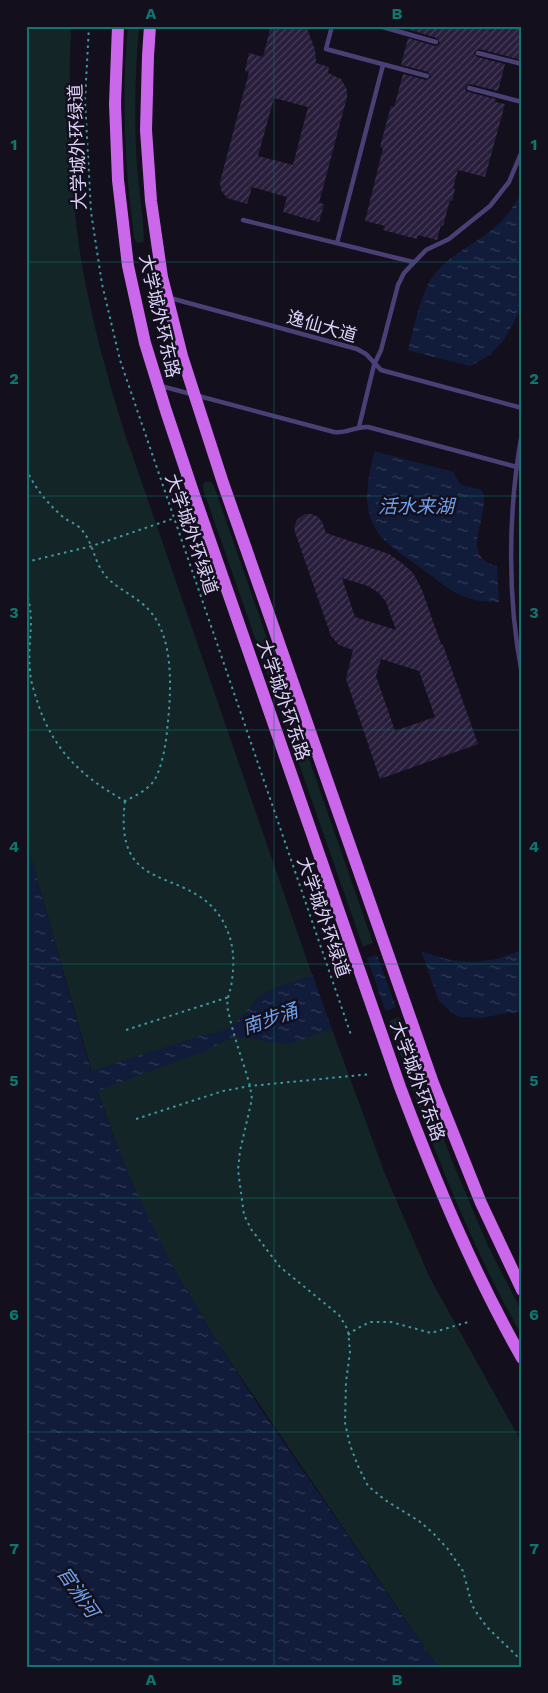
<svg xmlns="http://www.w3.org/2000/svg" width="548" height="1693" font-family="'Work Sans','Noto Sans SC',sans-serif">
<style>
.green{fill:#132527}
.water{fill:url(#water-ripples)}
.pier{fill:#130f1d}
.building{fill:url(#building-hatch);fill-rule:evenodd}
.lines{fill:none;stroke-linecap:round;stroke-linejoin:round}
.path{stroke:#3d99a1;stroke-width:2;stroke-dasharray:2.5 4;stroke-linecap:butt}
.service{stroke:#4a4076;stroke-width:4.5}
.primary{stroke:#cb67ea;stroke-width:12}
.grid{fill:none;stroke:#0f766e;stroke-width:1;stroke-opacity:0.55}
.labels{text-anchor:middle;dominant-baseline:central;stroke-width:5;stroke-linejoin:round;paint-order:stroke}
.street-label{font-size:18px;fill:#dbd2f9;stroke:#130f1d}
.water-label{font-size:19px;font-style:italic;fill:#6ea0eb;stroke:#130f1d}
.neatline{fill:none;stroke:#0f766e;stroke-width:2}
.grid-label{font-size:16px;text-anchor:middle;font-weight:bold;fill:#0f766e}
</style>
<defs>
<pattern id="water-ripples" width="26" height="14" patternUnits="userSpaceOnUse" patternTransform="scale(1.25)"><rect width="26" height="14" fill="#111b3a"/><path d="M2 4q2-2 4 0t4 0M15 11q2-2 4 0t4 0" fill="none" stroke="#333b57"/></pattern>
<pattern id="building-hatch" width="6" height="6" patternUnits="userSpaceOnUse" patternTransform="scale(1.25)"><rect width="6" height="6" fill="#281e3c"/><path d="M-1 1l2-2M0 6l6-6M5 7l2-2" fill="none" stroke="#473e59"/></pattern>
</defs>
<rect width="100%" height="100%" fill="#130f1d"/>
<path class="green" d="M26 26H71C68 106 69 186 82 265 92 321 107 376 124 431L309 966 385 1174 430 1278 522 1443V1667H438L223 1351 172 1266 155 1232 128 1174 97 1090 26 840Z
M128 26H139C135 73 134 119 137 166 139 190 143 215 144 239L143 242 139 243 136 242 134 237C125 167 121 97 128 26Z
M205 482H211L214 486 373 943 363 947 203 489V485Z
M399 1017 452 1161 489 1248 522 1312V1336C466 1237 425 1129 389 1021Z"/>
<path class="water" d="M522 193V307L504 340 490 355 472 365 465 370 459 385 454 474 461 485 480 489 483 493C490 522 454 558 504 568L500 602C461 603 450 589 421 568 407 558 393 549 381 537 373 526 367 512 367 498 368 452 391 409 404 366 411 342 419 295 433 276 449 254 477 244 496 226 507 217 514 205 522 193Z
M26 840 91 1071 200 1036 226 1030 236 1023 259 996 273 988 392 950H417L450 960 474 962 497 959 522 950V1012L507 1013 482 1018 460 1017 452 1013 436 998 426 997 289 1044 274 1043 245 1037H234L203 1052 97 1091 128 1174 172 1266 223 1351 256 1402 438 1667H26Z"/>
<path class="pier" d="M406 350 473 367 467 372 464 378 459 396 454 472 374 451 382 421Z
M497 565 522 567V599L499 602Z
M401 946 420 948 439 1002 432 999 426 1000 397 1010 376 952Z
M366 955 386 1013 333 1032 312 973Z"/>
<path class="building" d="M271 26H306L315 50 316 63 329 67 328 73 341 79 347 90V97L319 203 324 204 319 222 283 212 287 197 252 187 247 204 227 198 221 190 220 182 249 72 245 71 249 53 263 57ZM274 98 308 107 293 165 258 156Z
M411 26H522V60L479 49 474 52 477 57 505 64 498 91 470 84 466 86 465 90 468 92 496 99 495 102 505 104 485 177 458 170 453 188 455 189 452 201 450 200 443 226 441 225 437 240 418 235 417 239 383 230 385 226 365 221 383 148 380 147 391 106 394 107 403 74 426 80 431 77 428 72 401 65 408 38 435 46 438 45 440 43 437 38 410 30Z
M305 514H312L318 517 322 522 326 533 389 554 402 563 413 573 422 590 441 644 443 645 478 744 380 779 346 679 353 650 339 645 331 636 295 532 294 527 297 520ZM342 578 368 586 379 593 386 602 396 630 355 617ZM381 659 419 671 435 717 395 731 376 676Z"/>
<g class="lines">
<path class="path" d="M89 26 85 100 91 212 102 284 120 360 351 1035
M26 469C35 488 47 503 63 517 68 521 74 523 79 527 92 539 93 557 102 571 112 587 133 594 146 607 176 635 171 694 167 731 166 744 161 772 153 782 146 791 135 796 125 801
M26 562 92 546 172 519
M26 591C36 620 27 642 30 670 30 681 35 693 38 704 54 751 82 777 125 801
M125 801C113 898 186 864 221 918 235 941 235 962 231 987 229 994 226 1003 228 1010 233 1035 243 1061 250 1086L252 1099 240 1151 238 1170 244 1215 251 1229 280 1267 339 1315 348 1330 350 1352 346 1382 345 1423 350 1445 358 1466 368 1486 385 1500 419 1521 433 1533 447 1548 463 1571 472 1605 478 1615 487 1627 522 1661
M126 1030 229 997
M136 1119 223 1091 250 1086 371 1074
M348 1335 356 1329 370 1322H391L431 1333 468 1322"/>
<path class="service" d="M332 26 326 49 427 76
M379 26 436 42
M478 53 522 64
M469 88 522 102
M243 220 413 262
M337 243 383 65
M170 298 357 349 366 354 381 370 522 408
M161 386 334 432C346 434 356 426 368 427L517 467
M359 427 374 365 381 350 398 285 404 273 426 250 449 239 490 206 509 182 522 151
M522 433C508 509 507 598 522 674"/>
<path class="primary" d="M118 26 115 104 118 180 128 266 145 343 166 411 193 492 400 1087C435 1180 473 1272 522 1358
M150 26 148 56 146 130 151 201 162 277 182 356 223 483 433 1083 481 1203 522 1290"/>
</g>
<path class="grid" d="M274 26V1667M26 262H522M26 496H522M26 730H522M26 964H522M26 1198H522M26 1432H522"/>
<g class="labels">
<g class="street-label">
<text transform="translate(77 147) rotate(-92)">大学城外环绿道</text>
<text transform="translate(160 316) rotate(77)">大学城外环东路</text>
<text transform="translate(322 326) rotate(16)">逸仙大道</text>
<text transform="translate(192 534) rotate(71)">大学城外环绿道</text>
<text transform="translate(284 700) rotate(71)">大学城外环东路</text>
<text transform="translate(324 917) rotate(71)">大学城外环绿道</text>
<text transform="translate(418 1081) rotate(70)">大学城外环东路</text>
</g>
<g class="water-label">
<text x="416" y="506">活水来湖</text>
<text transform="translate(270 1019) rotate(-19)">南步涌</text>
<text transform="translate(78 1592) rotate(55)">官洲河</text>
</g>
</g>
<rect width="548" height="1693" fill="none" stroke="#130f1d" stroke-width="55"/>
<rect x="28" y="28" width="492" height="1638" class="neatline"/>
<g class="grid-label">
<text x="151" y="19">A</text>
<text x="397" y="19">B</text>
<text x="14" y="150">1</text>
<text x="534" y="150">1</text>
<text x="14" y="384">2</text>
<text x="534" y="384">2</text>
<text x="14" y="618">3</text>
<text x="534" y="618">3</text>
<text x="14" y="852">4</text>
<text x="534" y="852">4</text>
<text x="14" y="1086">5</text>
<text x="534" y="1086">5</text>
<text x="14" y="1320">6</text>
<text x="534" y="1320">6</text>
<text x="14" y="1554">7</text>
<text x="534" y="1554">7</text>
<text x="151" y="1685">A</text>
<text x="397" y="1685">B</text>
</g>
</svg>
